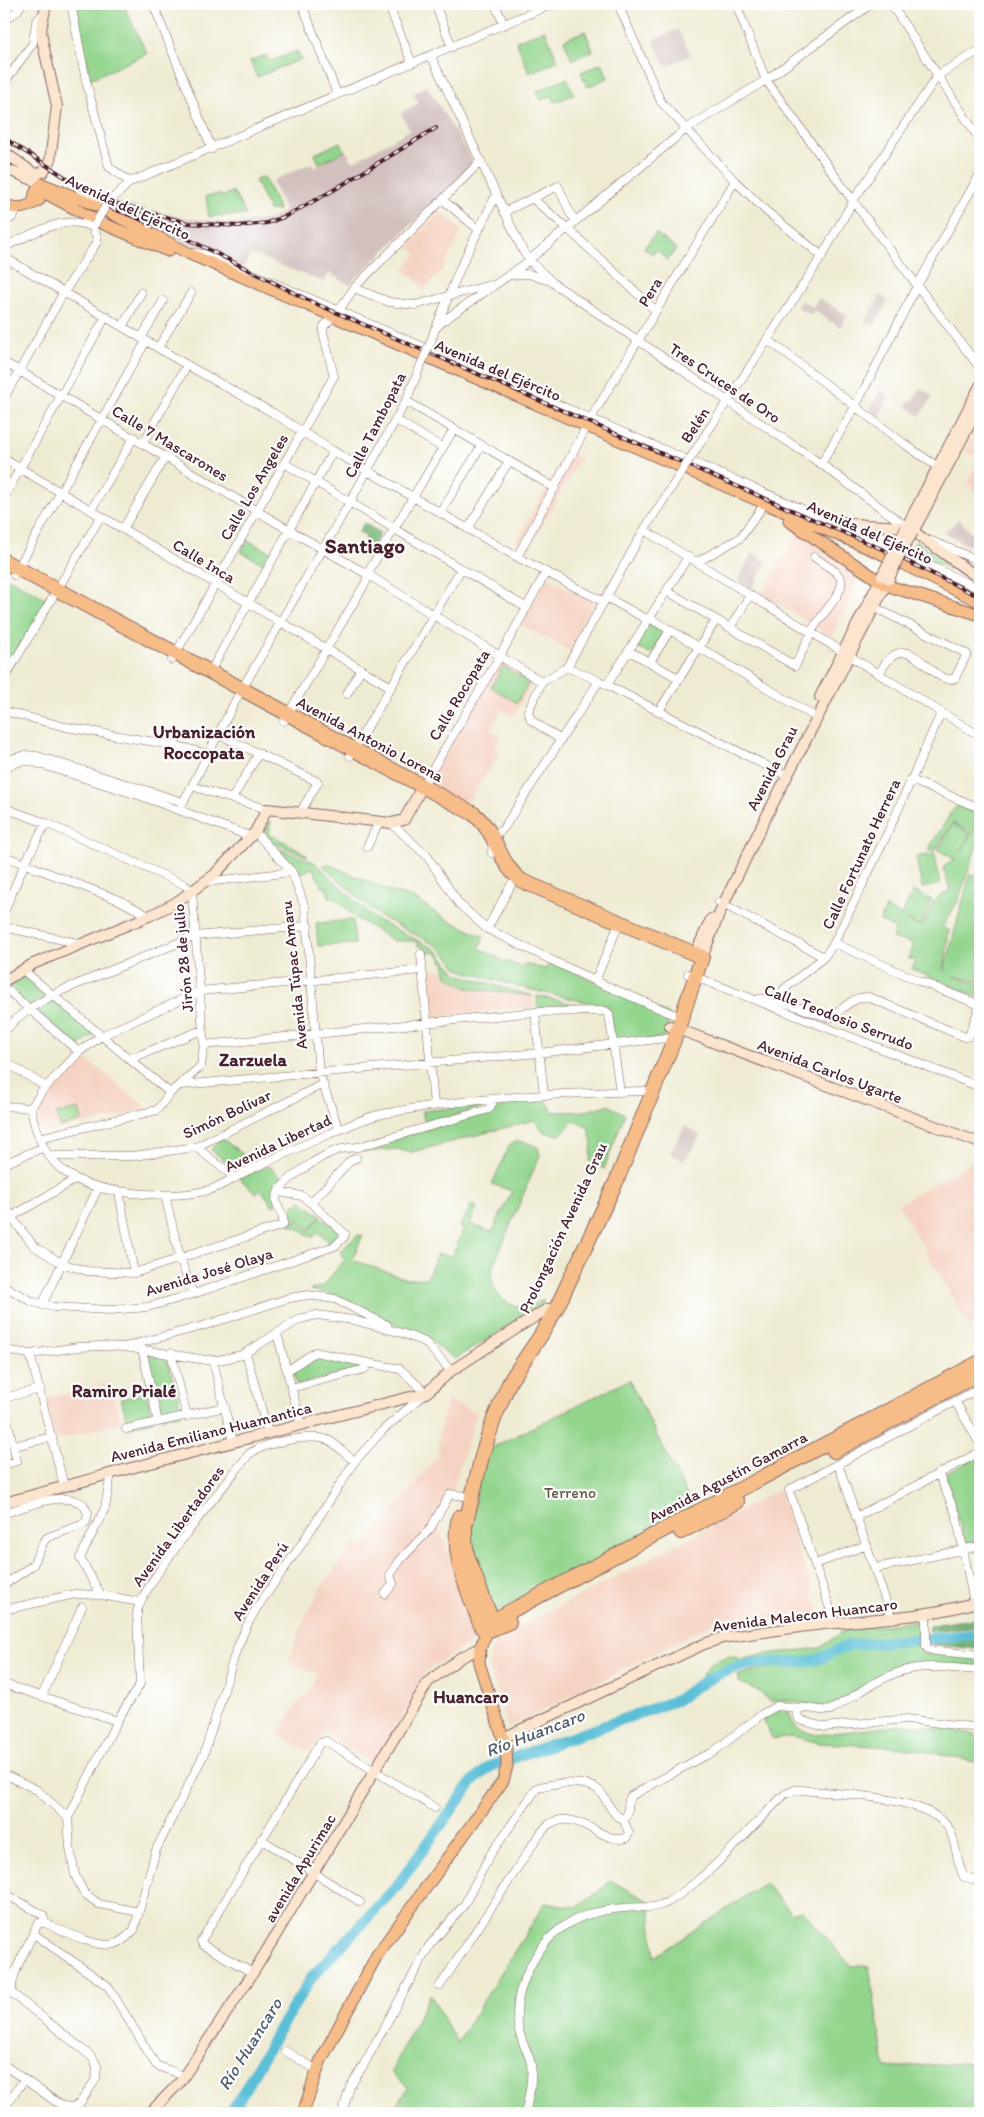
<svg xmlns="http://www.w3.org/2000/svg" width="984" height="2117" font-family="Itim,sans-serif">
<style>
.built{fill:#f5d3c2}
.industrial{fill:#d1c0bd}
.green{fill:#93d58d;stroke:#6e7a5c}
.forest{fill:#76b678;stroke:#606a52}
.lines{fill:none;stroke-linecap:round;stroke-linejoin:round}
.river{stroke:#5ac0d8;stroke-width:11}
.street-casing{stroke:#846666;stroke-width:9}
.secondary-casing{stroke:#846666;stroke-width:12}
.primary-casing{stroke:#846666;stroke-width:13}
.highway-casing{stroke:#846666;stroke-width:16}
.street{stroke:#fff;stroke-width:8}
.secondary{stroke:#fce5cf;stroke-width:10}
.primary{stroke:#f7bd88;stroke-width:11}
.highway{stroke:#f7bd88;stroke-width:14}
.rail-casing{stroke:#4a1f2b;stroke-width:4}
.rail{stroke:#fff;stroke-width:2;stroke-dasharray:5.5;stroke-linecap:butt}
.street-bridge-casing{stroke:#846666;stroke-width:9;stroke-linecap:butt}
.secondary-bridge-casing{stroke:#846666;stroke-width:12;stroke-linecap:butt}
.street-bridge{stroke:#fff;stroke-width:8}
.secondary-bridge{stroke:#fce5cf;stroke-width:10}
.labels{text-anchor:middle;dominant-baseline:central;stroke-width:4.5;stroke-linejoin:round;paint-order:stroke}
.street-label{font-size:16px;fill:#4a1f2b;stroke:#fff}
.park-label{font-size:16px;fill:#605648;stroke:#fff}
.neighbourhood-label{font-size:18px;font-weight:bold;fill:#4a1f2b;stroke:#fff}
.water-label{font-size:18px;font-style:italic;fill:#505f70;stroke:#fff}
.district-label{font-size:21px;font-weight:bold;fill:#4a1f2b;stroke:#fff}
</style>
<rect width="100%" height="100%" fill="#fff"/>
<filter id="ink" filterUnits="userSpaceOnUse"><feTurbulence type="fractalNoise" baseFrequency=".02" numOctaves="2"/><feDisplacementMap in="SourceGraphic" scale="10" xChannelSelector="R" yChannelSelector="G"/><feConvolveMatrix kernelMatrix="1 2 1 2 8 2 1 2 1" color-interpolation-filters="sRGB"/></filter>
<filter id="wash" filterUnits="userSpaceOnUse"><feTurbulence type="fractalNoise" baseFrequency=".0096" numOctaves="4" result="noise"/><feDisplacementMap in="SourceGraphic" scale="20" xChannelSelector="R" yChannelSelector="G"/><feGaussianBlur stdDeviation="1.12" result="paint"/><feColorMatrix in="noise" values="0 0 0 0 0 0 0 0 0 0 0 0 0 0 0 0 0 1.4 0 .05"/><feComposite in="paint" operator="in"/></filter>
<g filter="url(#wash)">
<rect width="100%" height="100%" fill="#efebd3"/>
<path class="built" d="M440 211 462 230 443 269 425 289 403 269 417 254 408 246Z
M980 420V500L968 482 979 459 964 451Z
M567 451 580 458 524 558 511 551Z
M798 531 857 571 853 593 831 637 762 594Z
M547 578 594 603 569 650 521 625Z
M501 660 535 680 513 716 502 709 490 730 501 737 494 749 500 753 465 806 427 784Z
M443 969 447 977 467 988 533 997 534 1007 433 1017 430 970Z
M81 1055 145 1106 142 1111 44 1133 41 1130 35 1110 53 1084Z
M977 1159 980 1165V1321L970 1327 898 1204Z
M109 1382 121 1422 57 1440 45 1399Z
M448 1400 477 1413 444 1517 438 1526 468 1604 475 1639 425 1672 424 1679 375 1765 325 1732 311 1754 278 1735 299 1700 309 1692 317 1674 288 1663 302 1624 321 1588 355 1542 363 1548 438 1455 439 1432Z
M779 1489 819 1614 712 1624 508 1728 488 1663 494 1640 639 1565Z"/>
<path class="industrial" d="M678 29 691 55 666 67 653 40Z
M427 86 474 163 349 285 330 273 323 282 251 254 243 268 109 209 114 202 168 215 194 219 234 223 271 219 285 211 272 181 312 163 314 168 346 151 353 162 410 130 401 113 419 103 413 94Z
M880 295 888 300 874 326 865 322Z
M819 298 847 315 840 327 814 311 811 315 797 307 801 300 813 307Z
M921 388 933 397 920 416 905 406 909 401H912Z
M881 389 889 397 879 417 869 411Z
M959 519 977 540 970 546 944 533Z
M752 553 767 561 752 589 738 581Z
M685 1126 701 1135 684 1161 670 1153Z"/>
<path class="green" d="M76 4H123L147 54 90 79Z
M545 30 558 61 529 73 516 41Z
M585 31 593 51 572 60 564 40Z
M297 51 301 59 257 77 250 61 266 55 271 61Z
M602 63 608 78 587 87 581 72Z
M567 78 574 94 555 102 552 96 541 100 537 91Z
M340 142 345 151 319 164 315 154Z
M264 177 279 210H269L255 180Z
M233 191 246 215 214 216 209 217 206 196 220 194 222 197Z
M656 233 676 249 667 261 658 250 652 254 644 248Z
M247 540 271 552 264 564 241 552Z
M916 541 965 576 909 550Z
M4 576 51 601 4 679Z
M649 624 664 633 651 655 636 646Z
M503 666 529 682 517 703 491 687Z
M958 806 980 814V845H977L958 901 942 928 949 930 944 971 970 874 980 877V982L953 976 980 985V998L912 969 915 960 908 959 913 943 892 938 895 929 880 921 886 908 901 915V917L913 891 932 900 921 926 907 920 922 927 935 900 950 890 943 868 952 860H956L938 850 953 824 970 834 960 853 972 833 953 823 934 852 928 850 952 811Z
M269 821 271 822 269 834 300 850 308 857 268 841C263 835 262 826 269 821Z
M273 847 314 862 375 919 437 950 457 974 532 996 467 988 447 976 444 963 437 953 424 952V947L418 946 416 941H394L356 918 335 898 329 897 326 887H322L313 868 300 874Z
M935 854 940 884 922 888 916 857Z
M328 864 392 892 413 898 444 918 484 937 479 948 502 960 522 967 524 964 545 969 551 962 670 1015 669 1017H666L670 1018 665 1037 613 1043 609 1007 523 988 460 970 439 947 379 916 322 865Z
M353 920 355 944 318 946 316 923Z
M25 973 50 994 29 1007 5 985Z
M537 996 583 1006 602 1008 538 1009Z
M54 997 97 1033 78 1046 34 1009Z
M546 1100 553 1112 586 1111 608 1105 625 1114 604 1169 590 1161 592 1146 589 1128 573 1121 560 1135 544 1132 534 1120 409 1153 398 1149 363 1152 362 1147 496 1110 497 1105Z
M484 1105V1107L425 1124 422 1111Z
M79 1109 82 1121 60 1127 56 1114Z
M221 1138 243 1154 233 1167 211 1150Z
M516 1142C525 1141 530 1143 538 1148L540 1155 493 1266C488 1286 499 1304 521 1307 528 1308 537 1303 544 1300L541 1306 455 1359 428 1339 334 1295 310 1290 323 1286 345 1259 340 1251 357 1236 363 1235 352 1260 407 1279 427 1278 437 1254 452 1256 463 1230 460 1227 471 1205 477 1207 470 1224 492 1232 512 1191 492 1184 510 1144Z
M269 1166 284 1180 274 1207 261 1190 256 1193 239 1178Z
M300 1200 321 1216 309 1229 288 1212Z
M286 1213 309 1231 321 1217 342 1234 334 1243 328 1245V1240L317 1232 314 1237C304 1236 299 1226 290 1226V1220Z
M144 1354 166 1358 176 1387 182 1414 162 1418 160 1416Z
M316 1354 365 1363 364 1368 297 1385 292 1368Z
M629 1380 696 1513 496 1612 466 1553 483 1452Z
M146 1393 153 1421 129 1427 121 1399Z
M980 1456V1541L966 1544 945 1474Z
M919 1621 922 1624 921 1635 845 1642 820 1656 800 1660 750 1662 718 1671 702 1679 703 1673 713 1662 729 1656 744 1659 766 1654 820 1648 845 1630Z
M917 1645 921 1653 980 1658V1667L921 1664 902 1666 881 1677 833 1706 823 1707 788 1701H771L757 1690 740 1683 738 1675 759 1669 819 1664 850 1648Z
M779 1710 789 1712 793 1723 798 1729 817 1735 903 1725 948 1728 980 1736V1763L920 1750 893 1747 820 1743 791 1736 773 1739 762 1720Z
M611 1881 649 1901 655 1957 765 1883 792 1913 803 1911 851 1966H869L885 2068 980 2062V2113H392L408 2087 391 2072 430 1994 457 2043 545 1903 578 1907Z"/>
<path class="forest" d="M364 523 380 533 372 547 363 543 367 536 359 532Z
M980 1618V1627L929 1631 931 1625Z
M980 1636V1649L927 1644V1641Z"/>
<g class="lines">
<path class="river" d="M228 2113 237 2103 275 2036 312 1977 397 1886 472 1782 491 1766 677 1700C701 1681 727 1667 757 1663 777 1661 798 1665 818 1659 828 1656 839 1648 850 1645L980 1634"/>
</g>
</g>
<g filter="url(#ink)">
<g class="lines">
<defs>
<path id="street" d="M71 4 86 81 109 167 130 182
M153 4 212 149
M302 4 337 94
M388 4 412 63
M435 4 452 47
M495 4 504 25
M618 4 661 102 735 181 766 211 822 256
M736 4 766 80 853 201 980 368
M891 4 980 140
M4 21 17 11 22 4
M431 56 523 251 529 260 553 283 821 464 907 527
M4 83 33 43 36 22 43 14
M79 194 108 203
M532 198 567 228 655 310
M443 200 479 230
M107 204 130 182 552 4
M504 212 558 186 571 215 576 219
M4 222 13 217 17 209
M4 247C32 235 62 213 92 227
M194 253 206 254 863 535 980 589
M4 257 187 365 273 413 333 451 517 557 604 602
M511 275 529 274 546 280
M354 288 389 302 415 305 490 285
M437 325 461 266 496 195
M122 327 141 293
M141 338 163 301
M767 339 903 443 942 470
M431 341 435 329 443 321 522 266 686 129 766 80 871 4
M158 348 191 293
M4 362 289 530 367 574 542 682
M4 398 64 292 97 242V237L92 227
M406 401 555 488
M396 420 443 448
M143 443 187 365
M693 454 822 256 853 201 938 75 980 50
M4 459 391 687
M284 463 527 608
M821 464 855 407 917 286 980 174
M4 497 106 316
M91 510 134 437
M440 513 482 445
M123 529 166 456
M468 529 509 461
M644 530 980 736
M931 541 980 561
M517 557 594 413 735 181
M697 562 740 538 761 509
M14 575 146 341
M667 591 795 666 814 627 837 596 841 587V579L836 572 814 557
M606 597 648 620
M876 608 967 654 955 678C932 690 908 618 879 674
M650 618 817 718
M730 628 750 595
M629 651 680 679
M172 660 334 376 323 332 324 326 337 313 354 288 481 161
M650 662 670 630
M567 667 644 530 679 476
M210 672 333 451
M4 679 101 516
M607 685 688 557
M347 694 361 669
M4 711 66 727 178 746 208 754 238 696 350 502 406 401 420 367
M659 711 716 620
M284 721 366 582 367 574 454 429
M218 734 318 782 300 813
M561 740 531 720 528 711 542 682 567 667 599 681 787 776
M259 753 232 799 267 809
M208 754 192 786 232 799
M350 756 461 569
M4 761 25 755 37 756 183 802
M4 767 22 761H30L141 796 249 836
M911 780 980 808
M422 787 500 656 546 572
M181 806 192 786
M4 808 46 823 185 885 192 891 204 1045 201 1066 170 1093 157 1110 39 1138
M391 823 427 856 459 904 487 929 595 981 682 1018
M255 832 292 872 305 907 319 1073 339 1130
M367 847 379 822
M492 853 493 836 503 829 599 681
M4 856 119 900 149 916
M206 882 292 872
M719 902 824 957
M4 912 24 865 46 823
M4 927 82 944
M487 929 511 885
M834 943 919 981 980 1005
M421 954 434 1106
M23 970 170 1093
M422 970 200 991 101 1036 79 1052 67 1065 42 1091 31 1108C42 1175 82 1190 145 1194 167 1195 191 1196 212 1189 225 1184 237 1176 249 1170 275 1158 302 1146 329 1134 345 1128 361 1119 378 1115 464 1097 557 1094 645 1091L653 1094
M688 974 980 1087
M595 981 619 924
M4 987 79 1052
M783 990 824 957 834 943 889 830 941 713
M759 999H774L830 1018C844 1009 851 997 868 997L965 1037 969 1036 980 1005
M535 1012 544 1095
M4 1032 16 1019 29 1009 58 992 195 936 308 926
M204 1045 535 1012 605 1011 609 1014 620 1092
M130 1059 202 1030
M4 1061 46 1087
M181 1085 539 1053 666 1038 674 1040
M4 1106 31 1108
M196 1147 235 1178
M49 1156H133L196 1147 323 1084
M4 1164 44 1147
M119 1192 134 1273
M279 1192 302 1196 311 1203
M165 1195 180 1258 193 1294
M4 1202 11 1217 34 1246 61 1263 87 1271 134 1273 283 1225C286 1214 273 1206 277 1195 281 1181 321 1156 335 1151 343 1148 350 1148 358 1147L489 1109 494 1100
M11 1217 76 1179
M4 1286 33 1302 53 1307 110 1310 148 1307 193 1294 335 1246 344 1237 345 1234 311 1203 350 1161 356 1158
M42 1305 98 1188
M277 1333 301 1425
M128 1346 206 1325 289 1298 308 1295 335 1299 387 1325
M142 1349 158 1422
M4 1350 30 1354 78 1347 102 1346 125 1347 206 1360H219L242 1355 300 1319 317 1315 353 1320 402 1333 425 1342 451 1371
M171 1353 187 1416
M246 1353 268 1433
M30 1354 64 1486
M213 1361 233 1442
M287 1371 315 1352 368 1363 365 1369 291 1388
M4 1398 40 1389
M955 1401 980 1444
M4 1407 17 1461 4 1465
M126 1429 225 1407
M14 1446 52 1437
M838 1464 892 1619
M938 1473 956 1514 974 1603
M4 1513C28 1507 60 1490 83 1504L88 1513 86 1522 81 1525 48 1537 44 1541 33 1565 4 1585
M856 1517 980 1452
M815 1564 867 1545
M876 1568 980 1546
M385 1594 393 1584 390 1575 401 1559 430 1529 450 1494 464 1496
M101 1595 80 1558 105 1508 111 1473
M4 1610 75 1594 101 1595 140 1602
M926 1614V1646L928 1649 935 1651 980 1655
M835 1623 789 1490 980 1388
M980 1670C957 1669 929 1664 906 1670 879 1677 854 1697 830 1710 820 1712 811 1707 801 1708L797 1711V1716L800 1720 824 1727 907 1719 980 1728
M4 1684 117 1721
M42 1696 82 1607
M4 1774 37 1790 68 1818
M261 1839 360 1902
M4 1893 43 1915 45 1923
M139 1912 99 1904 84 1893 75 1875 70 1848 68 1818 117 1721 140 1684 137 1613C138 1589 229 1480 249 1454 264 1443 313 1432 330 1441 339 1446 346 1456 355 1461
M45 1923C61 1930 98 1949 115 1944 123 1941 128 1936 134 1930L156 1850 204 1754 236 1651 247 1625 256 1609 301 1545 355 1461 383 1430 426 1393 400 1369 368 1363
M34 1934 108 1986 156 2065C165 2070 174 2070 183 2077
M253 1973 203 1945 201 1941 320 1743 326 1741 435 1808
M440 1986 533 1844C538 1838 542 1830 548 1825 576 1806 605 1846 626 1838L629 1833 623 1819
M285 2051 317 2070
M4 2065 62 2106 73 2107 80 2103 96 2079 97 2066 92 2057 13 1994C7 1978 30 1944 36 1927L39 1923H45
M4 2108 24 2080
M342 2113 350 2087 363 2066 429 1946 464 1905 490 1855 537 1788C551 1783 585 1780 597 1789 608 1797 609 1814 623 1819 632 1812 625 1804 631 1796L700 1758 712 1753 762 1714 777 1706 801 1708
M525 2113C529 2098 533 2081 531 2064 530 2057 526 2050 523 2043 516 2025 515 2010 520 1992 537 1938 567 1912 624 1908 640 1906 654 1910 668 1902 711 1876 749 1829 785 1794L795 1790H803C840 1795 928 1795 949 1829 957 1843 956 1862 964 1877L980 1881"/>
<path id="secondary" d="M4 152 35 174 43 172 50 161 57 106 43 44 41 30 46 4
M4 168 42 184
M829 520 865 525 907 527 980 579
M906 528 980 386
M913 532 980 405
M820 697 882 576
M695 954 711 919
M702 957 723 905 764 821 889 579
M4 981 33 964 149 916 175 903 214 875 255 832 267 809 391 823 404 820 422 787
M670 1026 980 1143
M4 1503 131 1468 426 1393 451 1371 522 1325 547 1309H556
M503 1738 704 1644 722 1638C760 1633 798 1626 836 1623 885 1618 933 1616 980 1601
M150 2113 180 2082 253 1973 428 1682 460 1658 480 1648"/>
<path id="primary" d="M41 191 104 224 168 251
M34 203C34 194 35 190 42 184L98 206 190 254 889 557 980 602
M4 205C19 210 26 208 39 200
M789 521 886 585 980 615
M303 2113 320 2062 377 1955 503 1781 507 1766 506 1747 479 1663 480 1648 490 1625"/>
<path id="highway" d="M4 561 474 814C499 835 498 864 522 881L702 957 674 1040 616 1182 556 1309 541 1335 510 1381 494 1419 483 1452 465 1526V1540L467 1555 492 1621 980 1362
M834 1451 980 1373
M459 1517C450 1554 467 1587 479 1621L483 1629 487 1631 509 1622
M681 1532 737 1502"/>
</defs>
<use href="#street" class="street-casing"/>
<use href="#secondary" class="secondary-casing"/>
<use href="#primary" class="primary-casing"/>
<use href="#highway" class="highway-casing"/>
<use href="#street" class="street"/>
<use href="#secondary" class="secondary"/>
<use href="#primary" class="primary"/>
<use href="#highway" class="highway"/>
<defs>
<path id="rail" d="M4 138 82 188 110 202 188 223 238 226 267 223 286 216 332 191 436 128
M111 208 174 232 312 302 884 550 980 597"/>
</defs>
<use href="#rail" class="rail-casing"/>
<use href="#rail" class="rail"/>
<defs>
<path id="street-bridge" d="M95 224 107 204
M420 367 431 341
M679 476 693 454"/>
<path id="secondary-bridge" d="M882 576 906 528
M889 579 900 554 913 532"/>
</defs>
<use href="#street-bridge" class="street-bridge-casing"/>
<use href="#secondary-bridge" class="secondary-bridge-casing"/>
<use href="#street-bridge" class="street-bridge"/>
<use href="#secondary-bridge" class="secondary-bridge"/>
</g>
</g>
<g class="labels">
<g class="street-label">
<text transform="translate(128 207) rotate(25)">Avenida del Ejército</text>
<text transform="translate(650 292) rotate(-59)">Pera</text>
<text transform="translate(498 370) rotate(23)">Avenida del Ejército</text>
<text transform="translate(725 383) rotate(34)">Tres Cruces de Oro</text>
<text transform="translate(375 425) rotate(-63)">Calle Tambopata</text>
<text transform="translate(695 425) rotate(-57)">Belén</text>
<text transform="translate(170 443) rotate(31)">Calle 7 Mascarones</text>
<text transform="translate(254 487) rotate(-60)">Calle Los Angeles</text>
<text transform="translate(870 532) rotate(24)">Avenida del Ejército</text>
<text transform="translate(204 561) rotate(31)">Calle Inca</text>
<text transform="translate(459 695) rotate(-59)">Calle Rocopata</text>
<text transform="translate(370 739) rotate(28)">Avenida Antonio Lorena</text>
<text transform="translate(772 768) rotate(-63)">Avenida Grau</text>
<text transform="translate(861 854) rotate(-65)">Calle Fortunato Herrera</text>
<text transform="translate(183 958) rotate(-95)">Jirón 28 de julio</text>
<text transform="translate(294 975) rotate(-96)">Avenida Túpac Amaru</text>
<text transform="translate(839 1017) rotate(21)">Calle Teodosio Serrudo</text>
<text transform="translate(830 1071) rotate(21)">Avenida Carlos Ugarte</text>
<text transform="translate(227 1114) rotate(-25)">Simón Bolívar</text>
<text transform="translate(278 1143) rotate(-25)">Avenida Libertad</text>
<text transform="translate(563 1228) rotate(-65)">Prolongación Avenida Grau</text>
<text transform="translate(209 1272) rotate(-17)">Avenida José Olaya</text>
<text transform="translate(211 1432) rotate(-14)">Avenida Emiliano Huamantica</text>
<text transform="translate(728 1477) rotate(-28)">Avenida Agustín Gamarra</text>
<text transform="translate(178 1526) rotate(-54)">Avenida Libertadores</text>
<text transform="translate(260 1581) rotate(-57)">Avenida Perú</text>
<text transform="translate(805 1615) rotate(-7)">Avenida Malecon Huancaro</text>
<text transform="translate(300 1868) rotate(-59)">avenida Apurimac</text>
</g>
<g class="park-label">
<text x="570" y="1492">Terreno</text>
</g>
<g class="neighbourhood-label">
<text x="204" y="732">Urbanización<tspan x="204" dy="21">Roccopata</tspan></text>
<text x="253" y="1060">Zarzuela</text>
<text x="124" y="1391">Ramiro Prialé</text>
<text x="471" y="1697">Huancaro</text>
</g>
<g class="water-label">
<text transform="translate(535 1733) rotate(-21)">Río Huancaro</text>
<text transform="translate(250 2044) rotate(-58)">Río Huancaro</text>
</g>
<g class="district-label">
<text x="365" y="545">Santiago</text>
</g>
</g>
<rect width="984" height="2117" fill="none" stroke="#fff" stroke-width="20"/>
</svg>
